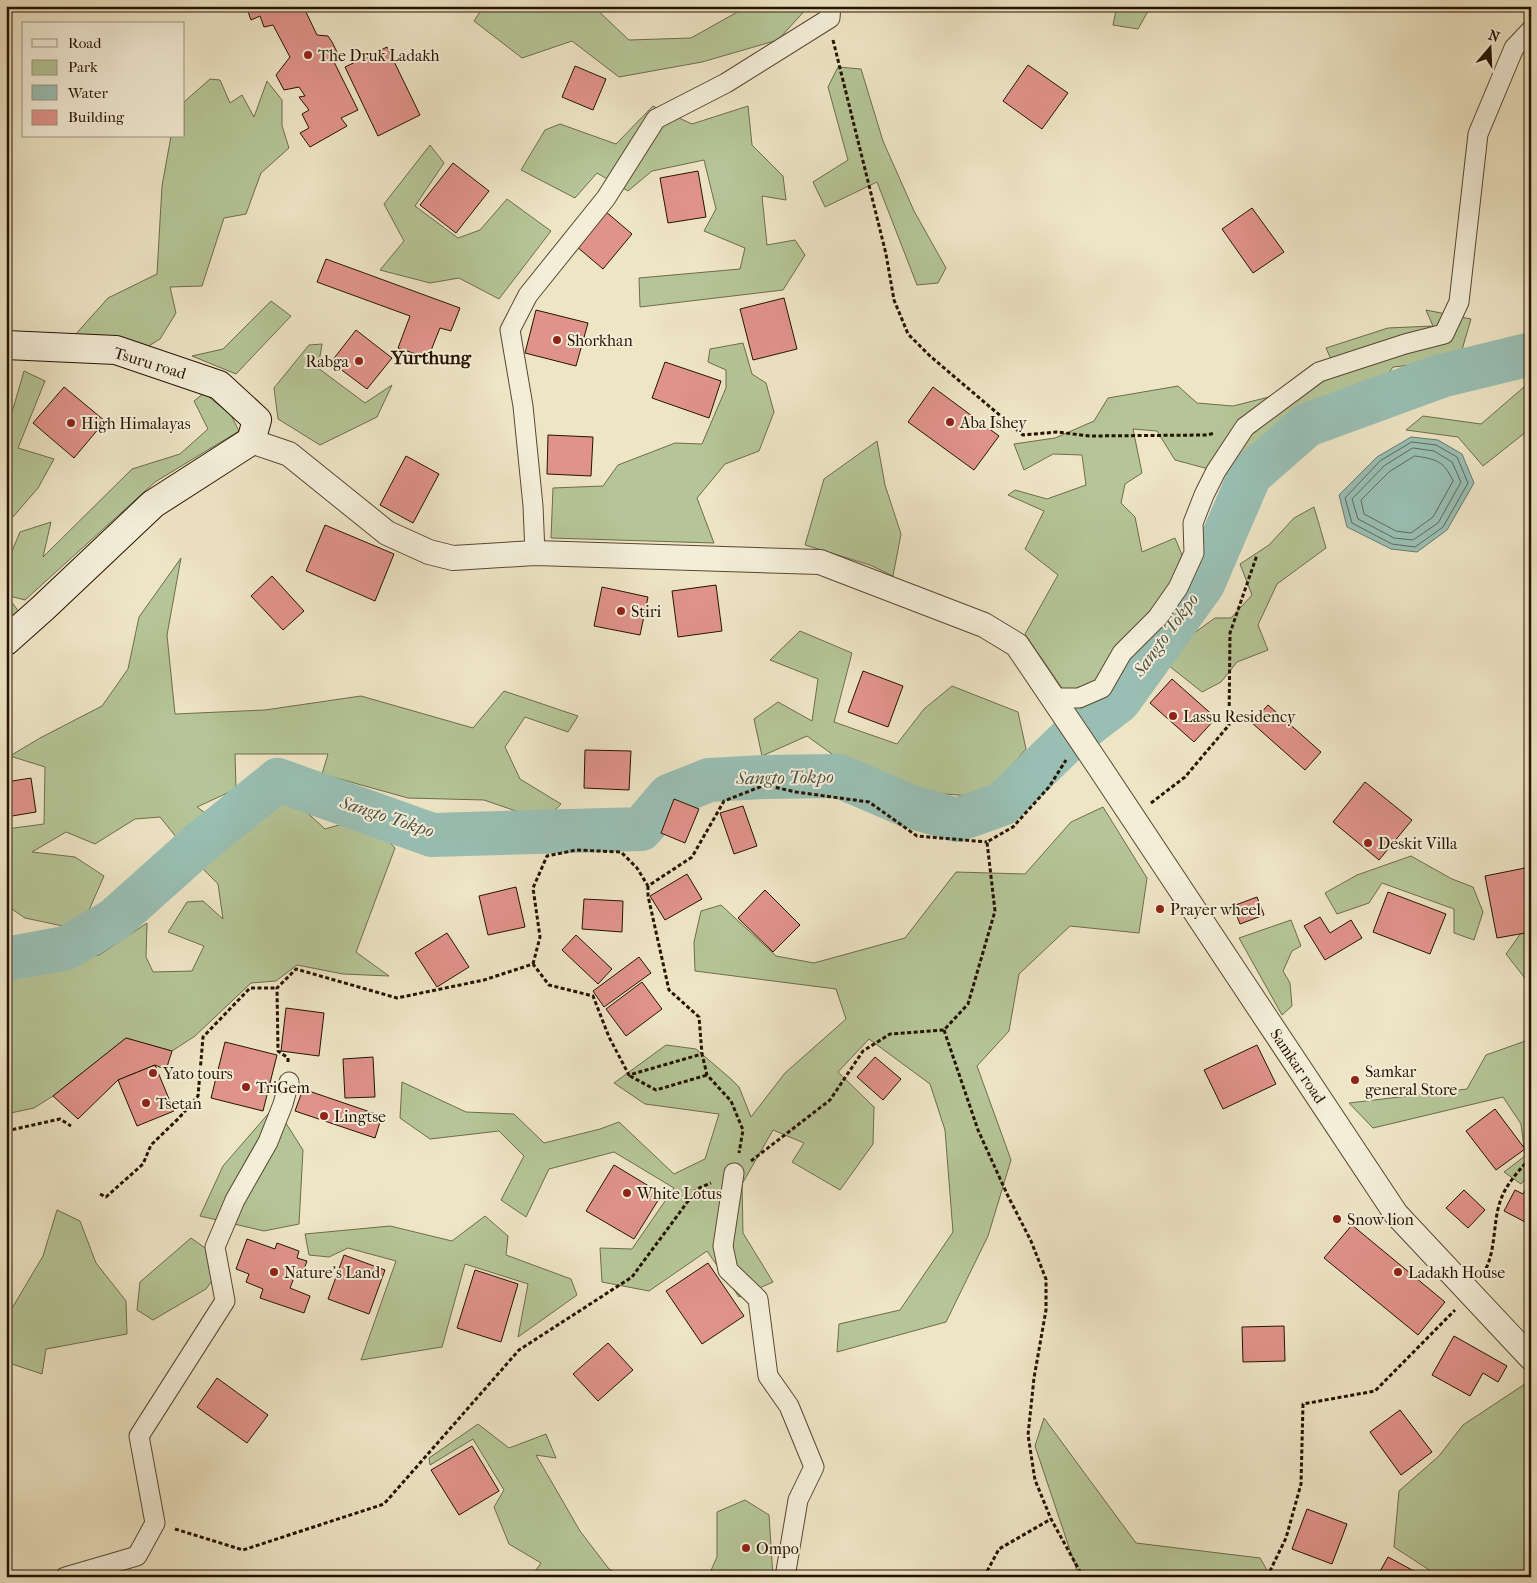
<svg xmlns="http://www.w3.org/2000/svg" width="1537" height="1583" font-family="'IM FELL French Canon',serif">
<rect width="100%" height="100%" fill="#eee5c5"/>
<filter id="stains"><feTurbulence type="fractalNoise" baseFrequency=".004" numOctaves="4"/><feColorMatrix values="0 0 0 0 .2 0 0 0 0 .09 0 0 0 0 .02 0 0 0 .5 -.17"/></filter>
<radialGradient id="worn" r=".72"><stop offset=".6" stop-color="#630" stop-opacity="0"/><stop offset="1" stop-color="#630" stop-opacity=".3"/></radialGradient>
<g fill="#b5c597" stroke="#6e6c4c">
<polygon points="484,6 594,7 629,40 691,38 748,6 809,6 778,40 702,62 619,77 572,41 522,58 474,21"/>
<polygon points="1117,6 1151,6 1138,29 1113,25"/>
<polygon points="838,67 861,69 883,141 914,211 946,268 938,283 917,285 877,182 825,207 813,182 848,160 828,87"/>
<polygon points="210,79 220,80 230,103 242,95 254,117 267,81 282,100 282,126 289,148 261,173 246,214 224,218 202,286 170,287 176,313 160,339 144,349 75,335 108,298 157,274 162,186 171,136 184,136 184,102"/>
<polygon points="653,106 692,124 748,106 752,145 783,176 786,200 762,196 767,245 795,240 805,255 783,290 640,307 639,278 740,269 745,248 704,231 716,209 704,160 652,171 628,191 597,173 575,198 521,170 545,130 560,124 616,144"/>
<polygon points="430,145 444,163 415,206 458,238 480,230 507,199 551,231 499,299 459,278 430,283 380,270 404,241 384,204"/>
<polygon points="271,301 291,316 236,374 192,356 223,349"/>
<polygon points="1426,310 1471,319 1459,360 1393,367 1381,383 1312,405 1263,439 1231,475 1175,460 1157,431 1133,429 1142,473 1125,484 1121,503 1135,517 1142,552 1175,538 1182,555 1167,591 1122,643 1088,703 1064,691 1025,634 1058,575 1025,549 1044,511 1008,495 1015,490 1047,499 1086,485 1082,455 1053,454 1024,470 1014,444 1055,438 1094,421 1108,398 1178,386 1197,403 1233,406 1285,393 1334,366 1326,348 1388,328 1433,326"/>
<polygon points="743,343 752,374 766,383 774,412 759,451 725,464 697,498 714,543 551,538 553,488 603,486 618,465 675,443 702,444 726,388 726,370 708,362 710,349"/>
<polygon points="322,344 318,368 365,403 392,385 377,417 320,445 278,419 274,388 309,345"/>
<polygon points="24,371 45,381 18,448 54,459 38,488 6,525 6,433"/>
<polygon points="1531,381 1531,428 1483,466 1458,437 1406,430 1423,416 1481,424"/>
<polygon points="204,393 231,415 239,431 155,482 25,600 6,595 6,565 20,532 51,522 43,557 132,469 180,454 208,429 194,401"/>
<polygon points="877,441 885,485 901,534 893,576 870,565 805,545 824,479"/>
<polygon points="1314,507 1326,548 1277,584 1258,625 1268,650 1237,662 1221,682 1202,692 1168,665 1187,638 1215,618 1231,618 1252,595 1240,564 1269,545 1294,518"/>
<polygon points="181,558 167,635 175,714 265,710 361,696 473,728 504,691 578,716 568,732 525,717 505,747 520,779 561,804 545,821 484,800 408,798 322,774 328,754 235,754 236,789 197,807 208,815 177,838 160,817 135,819 95,844 66,832 32,852 75,857 104,876 89,910 63,926 25,918 6,905 6,829 44,824 45,767 10,756 40,738 102,706 128,669 139,617"/>
<polygon points="10,600 20,613 6,624 6,602"/>
<polygon points="800,631 852,653 834,722 897,744 924,709 952,686 1018,712 1026,749 984,797 918,792 868,780 807,736 762,756 754,719 778,702 812,721 818,679 770,660"/>
<polygon points="288,795 325,829 366,817 395,848 356,952 389,976 343,974 297,965 276,981 251,983 195,1036 172,1051 126,1038 53,1096 34,1108 6,1114 6,973 53,959 99,955 147,923 146,957 153,972 192,971 204,946 168,932 187,902 203,901 223,919 218,884 199,865 253,812"/>
<polygon points="1103,807 1147,878 1139,933 1070,926 1019,974 1009,1031 977,1066 1011,1160 988,1236 946,1322 837,1352 839,1324 900,1310 953,1232 945,1130 930,1084 869,1039 838,1072 874,1107 873,1144 840,1190 792,1162 804,1143 773,1130 742,1184 743,1233 773,1282 739,1297 707,1251 649,1291 602,1282 600,1248 632,1249 674,1188 614,1152 549,1169 526,1217 501,1200 524,1156 499,1131 430,1139 400,1118 402,1082 466,1112 514,1114 544,1143 600,1129 619,1122 674,1174 705,1159 719,1114 645,1104 614,1083 666,1045 696,1049 731,1079 739,1087 751,1117 785,1073 846,1019 836,989 695,971 694,942 701,911 721,905 776,956 814,963 905,938 956,872 1025,874 1071,822"/>
<polygon points="1411,856 1452,879 1473,887 1483,912 1474,940 1454,933 1454,909 1382,883 1369,903 1337,914 1325,893 1357,875"/>
<polygon points="1531,919 1531,986 1506,954"/>
<polygon points="1291,920 1301,946 1292,951 1283,971 1290,983 1292,1006 1282,1015 1239,938"/>
<polygon points="1531,1039 1531,1172 1521,1184 1504,1172 1525,1156 1521,1124 1503,1097 1373,1128 1349,1103 1467,1089 1486,1055"/>
<polygon points="275,1106 303,1150 299,1224 264,1231 200,1216 223,1166"/>
<polygon points="57,1210 80,1221 96,1263 126,1301 127,1334 46,1349 42,1374 6,1362 6,1344 11,1310 43,1256"/>
<polygon points="485,1216 508,1236 506,1255 571,1279 577,1295 518,1337 528,1284 465,1264 442,1347 361,1360 396,1261 348,1248 329,1257 309,1255 305,1234 390,1226 452,1241"/>
<polygon points="191,1238 225,1262 206,1289 153,1320 137,1310 140,1282"/>
<polygon points="1531,1380 1531,1577 1440,1577 1394,1547 1399,1491 1439,1456 1463,1425"/>
<polygon points="1044,1418 1136,1543 1260,1558 1271,1577 1079,1577 1035,1446"/>
<polygon points="478,1424 509,1448 546,1434 556,1458 536,1455 580,1531 609,1569 624,1577 531,1577 541,1563 509,1544 494,1507 504,1490 473,1439 430,1465 429,1458"/>
<polygon points="745,1500 769,1515 773,1577 708,1577 717,1557 717,1512"/>
</g>
<polygon fill="#99bfb4" stroke="#6b7a6c" points="1411,437 1438,440 1462,454 1474,483 1447,530 1417,552 1391,549 1347,527 1339,495 1377,457"/>
<g fill="none" stroke-linecap="round" stroke-linejoin="round">
<g stroke="#60695a" stroke-width="1">
<polygon points="1412,442 1436,445 1457,457 1468,483 1443,527 1415,547 1392,544 1352,523 1345,498 1380,461"/>
<polygon points="1413,448 1434,451 1452,462 1461,482 1438,523 1413,540 1394,538 1358,519 1352,499 1384,466"/>
<path d="M1415,456C1436,459 1444,461 1453,481L1433,517L1411,533L1396,531L1364,514L1361,500L1389,472Z"/>
</g>
<polyline stroke="#99bfb4" stroke-width="44" points="6,959 66,948 114,920 199,844 278,780 432,835 641,829 669,796 709,780 764,777 839,776 909,806 957,820 1002,804 1068,740 1119,701 1203,584 1250,475 1307,425 1441,376 1531,354"/>
</g>
<g fill="#e0938a" stroke="#261300">
<polygon points="236,6 303,6 317,35 328,36 332,42 337,52 334,62 358,110 341,118 347,126 310,147 300,133 309,128 302,114 309,110 299,97 305,96 299,87 284,90 276,75 290,57 273,25 264,27 260,16 251,20 246,6 237,9"/>
<polygon points="387,47 420,115 378,136 345,67"/>
<polygon points="1028,65 1068,93 1042,129 1003,101"/>
<polygon points="575,66 606,79 593,110 562,97"/>
<polygon points="453,163 489,191 456,233 420,205"/>
<polygon points="698,171 706,217 668,223 660,178"/>
<polygon points="1252,208 1284,252 1253,273 1222,229"/>
<polygon points="605,211 632,234 603,269 576,246"/>
<polygon points="326,259 460,308 451,331 440,328 428,358 398,348 410,316 317,282"/>
<polygon points="784,298 797,349 753,360 740,309"/>
<polygon points="536,310 588,323 576,366 525,353"/>
<polygon points="356,330 392,358 367,389 331,362"/>
<polygon points="665,362 721,381 709,418 652,398"/>
<polygon points="64,387 105,421 74,458 33,423"/>
<polygon points="933,387 999,436 974,470 908,422"/>
<polygon points="548,435 593,437 591,476 547,474"/>
<polygon points="406,456 439,474 413,523 380,505"/>
<polygon points="325,525 394,554 375,601 306,571"/>
<polygon points="272,576 304,611 283,630 251,596"/>
<polygon points="716,585 722,631 678,637 672,591"/>
<polygon points="602,587 648,597 640,635 594,626"/>
<polygon points="863,671 903,686 888,727 848,712"/>
<polygon points="1172,679 1216,718 1194,742 1150,703"/>
<polygon points="1268,705 1321,752 1305,770 1252,723"/>
<polygon points="585,750 631,751 629,790 584,788"/>
<polygon points="31,778 36,812 6,817 6,782"/>
<polygon points="1365,782 1412,820 1379,860 1333,822"/>
<polygon points="674,799 699,809 685,843 661,833"/>
<polygon points="743,806 757,846 734,854 720,813"/>
<polygon points="1530,867 1531,932 1497,938 1485,876"/>
<polygon points="687,874 702,899 665,920 650,896"/>
<polygon points="516,887 525,927 488,935 479,896"/>
<polygon points="765,890 800,925 773,952 738,918"/>
<polygon points="1388,892 1446,914 1430,954 1373,932"/>
<polygon points="1257,897 1264,915 1240,924 1233,906"/>
<polygon points="584,899 623,901 622,932 582,929"/>
<polygon points="1320,917 1330,933 1351,920 1362,938 1325,960 1304,926"/>
<polygon points="447,933 469,967 437,987 415,953"/>
<polygon points="576,935 612,969 598,984 562,950"/>
<polygon points="639,957 651,973 604,1007 593,991"/>
<polygon points="642,982 662,1009 626,1036 606,1009"/>
<polygon points="286,1008 324,1013 319,1056 281,1051"/>
<polygon points="126,1038 172,1051 166,1070 155,1065 118,1080 78,1119 53,1096"/>
<polygon points="225,1042 277,1055 263,1111 211,1098"/>
<polygon points="1257,1045 1276,1084 1223,1109 1204,1070"/>
<polygon points="373,1057 375,1097 345,1098 343,1059"/>
<polygon points="875,1057 901,1079 883,1100 857,1077"/>
<polygon points="155,1065 174,1111 137,1126 118,1080"/>
<polygon points="303,1089 382,1116 375,1138 295,1111"/>
<polygon points="1495,1109 1525,1149 1496,1170 1466,1131"/>
<polygon points="614,1165 662,1194 634,1239 586,1211"/>
<polygon points="1531,1180 1531,1225 1504,1211 1515,1190 1523,1194"/>
<polygon points="1464,1190 1485,1210 1468,1228 1446,1208"/>
<polygon points="1352,1225 1445,1302 1418,1335 1324,1258"/>
<polygon points="247,1239 275,1249 277,1243 299,1251 297,1258 307,1261 303,1272 297,1270 290,1288 310,1296 304,1313 260,1298 263,1289 246,1282 249,1274 236,1269"/>
<polygon points="344,1255 385,1270 369,1314 328,1299"/>
<polygon points="708,1263 744,1316 702,1344 666,1291"/>
<polygon points="475,1270 518,1284 501,1342 457,1328"/>
<polygon points="1284,1326 1285,1361 1243,1362 1242,1327"/>
<polygon points="1454,1336 1507,1366 1498,1382 1483,1373 1470,1396 1432,1375"/>
<polygon points="608,1343 633,1370 598,1401 573,1374"/>
<polygon points="217,1378 268,1415 247,1443 197,1407"/>
<polygon points="1400,1410 1432,1452 1401,1475 1370,1432"/>
<polygon points="472,1446 499,1491 459,1515 431,1470"/>
<polygon points="1307,1509 1347,1524 1332,1564 1292,1549"/>
<polygon points="1388,1557 1425,1577 1366,1577 1369,1571 1378,1575"/>
</g>
<g fill="none" stroke-linecap="round" stroke-linejoin="round">
<g stroke="#584831" stroke-width="21">
<g id="minor">
<polyline points="535,553 533,506 523,406 510,330 528,295 606,198 656,119 726,83 830,18 831,6"/>
<polyline points="1052,698 1079,698 1102,688 1122,653 1157,618 1178,588 1194,553 1193,523 1204,495 1216,471 1245,427 1319,372 1405,344 1444,334 1459,302 1478,134 1514,48 1531,30"/>
<polyline points="734,1173 723,1246 728,1270 758,1299 768,1376 789,1406 814,1467 798,1500 785,1577"/>
<polyline points="65,1577 137,1556 155,1523 139,1436 225,1301 215,1247 235,1200 268,1142 283,1104 289,1082"/>
</g>
</g>
<g stroke="#584831" stroke-width="26">
<polyline id="tertiary" points="251,441 289,454 387,533 429,552 453,558 535,553 820,562 984,625 1017,645 1098,765 1396,1214 1531,1358"/>
</g>
<g stroke="#261300" stroke-width="30">
<polyline id="secondary" points="6,345 116,350 219,385 257,420 251,441 153,504 43,608 6,641"/>
</g>
<g stroke="#261300" stroke-width="3" stroke-dasharray="4 2.5" stroke-linecap="butt">
<polyline points="833,40 886,254 894,300 908,334 930,356 1023,435 1057,432 1090,436 1207,435 1215,433"/>
<polyline points="1151,803 1185,777 1229,725 1230,633 1257,555"/>
<polyline points="648,886 648,896 669,990 699,1017 702,1054"/>
<polyline points="533,964 540,937 533,888 547,856 576,850 621,852 637,868 648,886 692,857 724,801 765,785 796,792 869,802 917,836 987,842"/>
<polyline points="944,1030 978,1130 1007,1194 1031,1241 1046,1279 1046,1310 1034,1378 1028,1435 1035,1480 1051,1519 1083,1577"/>
<polyline points="288,1062 288,1058 278,1051 277,988 296,969 397,998 484,980 533,964 549,985 593,996 609,1037 629,1075 702,1054 707,1075 731,1101 743,1130 739,1153"/>
<polyline points="630,1076 656,1090 707,1075"/>
<polyline points="6,1131 60,1119 71,1126"/>
<polyline points="751,1161 830,1100 863,1051 890,1034 944,1030 968,1004 995,911 987,842 1013,827 1049,787 1066,760"/>
<polyline points="100,1194 106,1197 143,1164 151,1145 179,1118 198,1096 203,1037 250,988 277,988"/>
<path d="M1483,1274C1495,1255 1493,1231 1498,1209C1503,1187 1516,1174 1531,1157"/>
<polyline points="175,1529 243,1550 384,1504 519,1350 632,1277 697,1189 711,1183"/>
<polyline points="984,1577 999,1549 1051,1519"/>
<polyline points="1267,1577 1286,1538 1301,1484 1303,1404 1375,1391 1455,1310"/>
</g>
<use href="#minor" stroke="#f4eed9" stroke-width="19"/>
<use href="#tertiary" stroke="#f4eed9" stroke-width="24"/>
<use href="#secondary" stroke="#f4eed9" stroke-width="28"/>
</g>
<g fill="#8f2418" stroke="#f4eed9" stroke-width="2">
<circle cx="308" cy="55" r="5"/>
<circle cx="557" cy="340" r="5"/>
<circle cx="359" cy="361" r="5"/>
<circle cx="950" cy="422" r="5"/>
<circle cx="71" cy="423" r="5"/>
<circle cx="621" cy="611" r="5"/>
<circle cx="1173" cy="716" r="5"/>
<circle cx="1368" cy="843" r="5"/>
<circle cx="1160" cy="909" r="5"/>
<circle cx="153" cy="1073" r="5"/>
<circle cx="1355" cy="1080" r="5"/>
<circle cx="246" cy="1087" r="5"/>
<circle cx="146" cy="1103" r="5"/>
<circle cx="324" cy="1116" r="5"/>
<circle cx="627" cy="1193" r="5"/>
<circle cx="1337" cy="1219" r="5"/>
<circle cx="274" cy="1272" r="5"/>
<circle cx="1398" cy="1272" r="5"/>
<circle cx="746" cy="1548" r="5"/>
</g>
<g text-anchor="middle" dominant-baseline="central" stroke-width="4" stroke-linejoin="round" paint-order="stroke">
<g font-size="16" fill="#261300" stroke="#f4eed9" text-anchor="start">
<text x="318" y="55">The Druk Ladakh</text>
<text x="567" y="340">Shorkhan</text>
<text x="349" y="361" text-anchor="end">Rabga</text>
<text x="960" y="422">Aba Ishey</text>
<text x="81" y="423">High Himalayas</text>
<text x="631" y="611">Stiri</text>
<text x="1183" y="716">Lassu Residency</text>
<text x="1378" y="843">Deskit Villa</text>
<text x="1170" y="909">Prayer wheel</text>
<text x="1365" y="1071">Samkar<tspan x="1365" dy="18">general Store</tspan></text>
<text x="163" y="1073">Yato tours</text>
<text x="256" y="1087">TriGem</text>
<text x="156" y="1103">Tsetan</text>
<text x="334" y="1116">Lingtse</text>
<text x="637" y="1193">White Lotus</text>
<text x="1347" y="1219">Snow lion</text>
<text x="284" y="1272">Nature's Land</text>
<text x="1408" y="1272">Ladakh House</text>
<text x="756" y="1548">Ompo</text>
</g>
<g font-size="16" fill="#261300" stroke="#f4eed9">
<text transform="translate(150 363) rotate(17)">Tsuru road</text>
<text transform="translate(1298 1066) rotate(56)">Samkar road</text>
</g>
<g font-size="18" font-style="italic" fill="#4e4f3f" stroke="#f4eed9">
<text transform="translate(1166 635) rotate(-54)">Sangto Tokpo</text>
<text transform="translate(785 778) rotate(-1)">Sangto Tokpo</text>
<text transform="translate(387 817) rotate(18)">Sangto Tokpo</text>
</g>
<g font-size="19" font-weight="bold" fill="#261300" stroke="#f4eed9">
<text x="431" y="358">Yurthung</text>
</g>
</g>
<rect width="1537" height="1583" fill="none" stroke="#eee5c5" stroke-width="25"/>
<rect x="8" y="8" width="1522" height="1568" fill="none" stroke="#261300" stroke-width="2.5"/>
<rect x="12" y="12" width="1512" height="1558" fill="none" stroke="#261300"/>
<rect x="22" y="22" width="162" height="115" fill="#f4eed9" stroke="#a29682"/>
<rect x="32" y="39" width="25" height="8" fill="#f4eed9" stroke="#a29682"/>
<text x="68" y="48" font-size="15" fill="#261300">Road</text>
<rect x="32" y="60" width="25" height="15" fill="#b5c597" stroke="#a29682"/>
<text x="68" y="72" font-size="15" fill="#261300">Park</text>
<rect x="32" y="85" width="25" height="15" fill="#99bfb4" stroke="#a29682"/>
<text x="68" y="98" font-size="15" fill="#261300">Water</text>
<rect x="32" y="110" width="25" height="15" fill="#e0938a" stroke="#a29682"/>
<text x="68" y="122" font-size="15" fill="#261300">Building</text>
<g transform="translate(1490 48) rotate(19)" stroke="#f4eed9" stroke-width="4" paint-order="stroke">
<path d="M0-4L9 19L0 12L-9 19Z" fill="#261300"/>
<text y="-8" font-size="14" font-weight="bold" text-anchor="middle" fill="#261300">N</text>
</g>
<rect width="100%" height="100%" filter="url(#stains)"/>
<rect width="100%" height="100%" fill="url(#worn)"/>
</svg>
